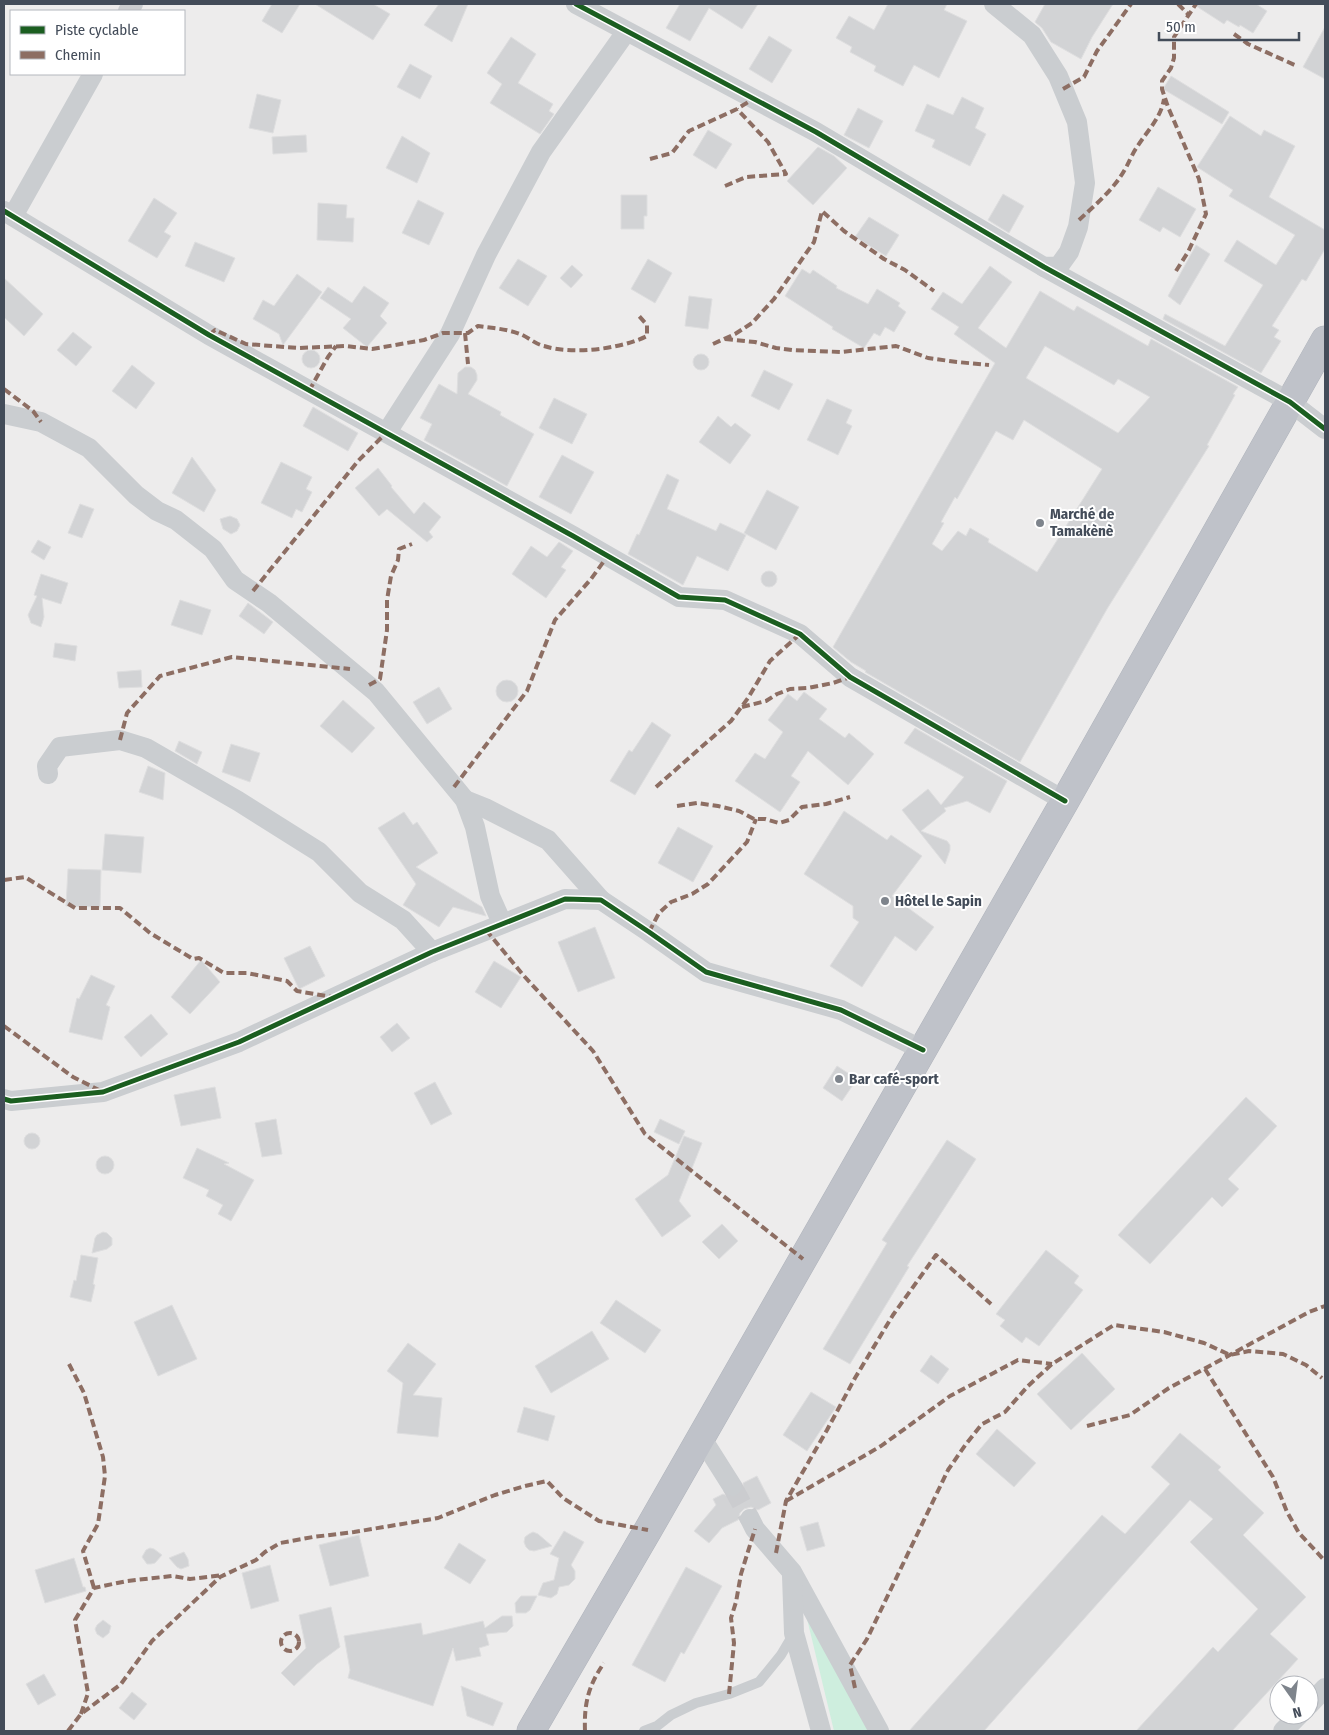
<svg xmlns="http://www.w3.org/2000/svg" width="1329" height="1735" font-family="'Fira Sans Condensed',sans-serif">
<rect width="100%" height="100%" fill="#edecec"/>
<polygon fill="#ceeede" points="802,1598 870,1731 834,1731"/>
<g fill="#d2d3d5" stroke="#dededf" fill-rule="evenodd">
<polygon points="272,4 300,4 282,33 262,21"/>
<polygon points="315,4 373,4 390,14 373,40"/>
<polygon points="439,4 468,4 452,42 424,25"/>
<polygon points="680,4 758,4 742,29 709,8 690,41 666,28"/>
<polygon points="888,4 947,4 944,10 967,21 939,78 914,65 903,86 874,71 876,66 850,52 852,47 836,38 849,16 874,30"/>
<polygon points="1045,4 1113,4 1092,37 1081,59 1051,42 1042,28 1035,22"/>
<polygon points="1193,4 1256,4 1267,11 1253,33 1240,25 1239,27 1227,20 1224,24"/>
<polygon points="1325,27 1325,79 1303,67"/>
<polygon points="769,36 792,50 772,83 749,69"/>
<polygon points="511,37 536,54 518,83 553,104 549,111 554,114 540,134 490,103 502,84 487,73"/>
<polygon points="410,64 432,76 420,99 397,87"/>
<polygon points="1171,76 1229,112 1222,124 1163,89"/>
<polygon points="257,94 281,100 273,133 249,128"/>
<polygon points="962,97 984,108 975,128 986,134 970,166 932,147 935,140 915,131 927,104 953,115"/>
<polygon points="858,108 883,121 869,148 844,135"/>
<polygon points="1230,116 1261,136 1264,130 1295,146 1269,197 1325,230 1325,249 1306,281 1302,279 1272,326 1279,330 1274,337 1281,341 1261,373 1163,319 1165,314 1225,346 1263,285 1224,261 1237,240 1276,265 1295,235 1229,196 1233,190 1197,167"/>
<polygon points="708,130 732,144 716,169 693,155"/>
<polygon points="306,135 307,152 273,154 272,137"/>
<polygon points="402,136 430,153 417,183 386,168"/>
<polygon points="818,147 834,156 847,168 813,205 787,181"/>
<polygon points="1158,187 1196,209 1180,237 1163,227 1160,232 1139,220"/>
<polygon points="1003,194 1024,206 1009,233 988,220"/>
<polygon points="621,195 647,195 647,216 644,216 644,229 621,229"/>
<polygon points="154,198 177,213 164,232 171,236 157,258 128,241"/>
<polygon points="418,200 444,213 429,245 402,233"/>
<polygon points="318,203 347,205 346,218 354,218 353,242 317,240"/>
<polygon points="869,217 899,235 886,256 855,237"/>
<polygon points="195,242 235,258 224,282 185,266"/>
<polygon points="1196,245 1210,254 1180,305 1168,296"/>
<polygon points="518,259 547,276 528,306 499,288"/>
<polygon points="648,259 672,273 655,303 631,289"/>
<polygon points="572,265 583,275 571,288 560,278"/>
<path d="M990,266L1012,282L978,328L1006,348L1040,291L1074,311L1077,306L1148,346L1151,339L1238,387L1233,394L1235,395L1207,445L1209,446L1107,609L1020,762L865,672L866,671L851,662L833,647L995,363L954,334L959,327L931,309L943,292L962,304ZM1045,346L1114,385L1118,379L1150,397L1118,433L1026,378ZM1024,420L1102,469L1037,572L988,542L989,539L970,528L966,536L958,531L942,551L932,544L944,523L941,522L955,497L957,499L996,431L1013,440Z"/>
<polygon points="802,269 810,274 813,270 837,286 836,288 868,304 877,289 900,303 898,306 906,312 894,332 885,327 880,336 874,333 864,348 832,329 833,327 785,296"/>
<polygon points="297,274 322,292 283,345 279,334 253,319 263,300 274,306"/>
<polygon points="4,278 43,314 24,336 4,317"/>
<polygon points="364,286 389,303 380,316 387,323 367,347 343,328 351,319 320,298 328,287 352,303"/>
<polygon points="689,296 712,299 708,329 685,326"/>
<polygon points="73,332 92,347 76,366 57,350"/>
<circle cx="311" cy="359" r="9"/>
<circle cx="701" cy="362" r="8"/>
<polygon points="132,365 155,383 136,409 112,391"/>
<polygon points="465,367 471,367 475,370 477,375 477,380 468,394 501,412 500,415 534,434 507,486 424,440 432,424 420,418 439,384 457,394 458,373"/>
<polygon points="764,370 793,384 779,410 751,396"/>
<polygon points="554,398 587,414 572,444 539,428"/>
<polygon points="827,399 852,410 846,423 852,426 838,455 807,440"/>
<polygon points="313,407 358,433 348,451 303,426"/>
<polygon points="718,416 731,427 735,423 751,435 730,464 699,442"/>
<polygon points="562,455 594,472 571,514 539,497"/>
<polygon points="192,457 216,490 204,512 172,493"/>
<polygon points="281,462 312,477 306,489 312,492 302,512 296,509 292,518 261,503"/>
<polygon points="378,468 392,486 391,487 414,514 424,502 441,517 429,532 433,537 427,542 387,509 379,516 355,488"/>
<polygon points="667,474 679,480 667,509 716,531 720,523 746,535 728,571 697,556 683,585 628,554 637,534 639,535"/>
<polygon points="767,490 799,507 776,550 744,533"/>
<polygon points="80,504 94,509 82,538 68,533"/>
<polygon points="230,516 237,519 240,525 237,531 231,534 223,529 220,519"/>
<polygon points="38,540 51,547 44,560 31,552"/>
<polygon points="559,542 573,551 561,567 566,570 546,598 512,574 531,546 547,557"/>
<circle cx="769" cy="579" r="8"/>
<polygon points="41,574 68,583 61,604 42,598 44,617 41,627 31,623 28,615 37,596 34,595"/>
<polygon points="180,600 211,610 202,635 171,625"/>
<polygon points="248,603 273,622 264,634 239,616"/>
<polygon points="55,643 77,646 75,661 53,657"/>
<polygon points="141,670 142,687 119,688 117,672"/>
<circle cx="507" cy="691" r="11"/>
<polygon points="439,687 452,709 427,724 413,702"/>
<polygon points="804,692 827,709 819,719 845,738 849,733 874,754 848,785 808,751 791,776 800,782 780,812 735,781 755,753 765,759 783,732 768,720 788,694 797,701"/>
<polygon points="343,700 375,728 352,753 320,726"/>
<polygon points="652,722 671,735 635,795 610,781 629,750 632,752"/>
<polygon points="915,728 1007,781 990,813 967,801 944,808 946,811 921,831 947,841 950,845 950,850 945,864 902,810 928,789 941,805 964,777 904,743"/>
<polygon points="179,741 202,752 197,764 175,751"/>
<polygon points="231,744 260,753 250,782 222,772"/>
<polygon points="148,766 165,773 163,800 139,792"/>
<polygon points="844,811 887,840 891,835 922,856 892,896 934,927 916,951 895,936 862,987 830,966 859,922 853,918 853,906 804,874"/>
<polygon points="404,812 413,825 417,822 438,853 416,867 482,907 486,916 453,907 439,927 403,905 416,884 378,828"/>
<polygon points="678,827 713,846 693,882 658,863"/>
<polygon points="105,834 144,837 141,873 102,870"/>
<polygon points="68,869 101,870 100,907 66,906"/>
<polygon points="595,927 615,978 578,992 558,942"/>
<polygon points="310,946 325,976 299,989 284,958"/>
<polygon points="201,960 220,982 190,1014 171,997"/>
<polygon points="494,961 521,977 501,1008 475,992"/>
<polygon points="91,975 115,986 106,1005 110,1007 102,1040 69,1032 77,998 79,999"/>
<polygon points="151,1014 168,1034 141,1057 124,1037"/>
<polygon points="397,1023 410,1038 392,1052 380,1037"/>
<polygon points="837,1066 857,1079 842,1101 823,1088"/>
<polygon points="435,1082 452,1114 431,1125 414,1093"/>
<polygon points="215,1087 221,1118 181,1126 174,1095"/>
<polygon points="1246,1097 1277,1126 1228,1179 1239,1189 1222,1207 1212,1197 1150,1264 1118,1235"/>
<polygon points="276,1119 282,1154 262,1157 255,1123"/>
<polygon points="660,1119 685,1131 679,1144 654,1132"/>
<circle cx="32" cy="1141" r="8"/>
<polygon points="684,1136 702,1143 679,1201 691,1216 662,1237 635,1199 668,1175"/>
<polygon points="947,1140 976,1159 907,1266 909,1267 850,1364 823,1349 887,1243 882,1240"/>
<polygon points="197,1148 229,1163 224,1164 254,1180 231,1221 218,1214 223,1205 206,1196 209,1190 183,1178"/>
<circle cx="105" cy="1165" r="9"/>
<polygon points="722,1224 738,1241 719,1259 702,1242"/>
<polygon points="103,1232 107,1233 112,1238 112,1245 107,1249 92,1253 95,1238 97,1235"/>
<polygon points="1046,1250 1079,1276 1074,1283 1083,1290 1039,1346 1026,1337 1022,1343 1000,1326 1005,1320 996,1314"/>
<polygon points="81,1255 98,1258 93,1284 95,1285 91,1302 70,1297 74,1280 76,1281"/>
<polygon points="616,1300 661,1330 645,1353 600,1323"/>
<polygon points="172,1305 197,1359 158,1376 134,1322"/>
<polygon points="592,1331 609,1359 551,1393 535,1366"/>
<polygon points="408,1343 436,1364 413,1395 442,1398 438,1437 397,1433 403,1383 387,1371"/>
<polygon points="1082,1353 1115,1389 1071,1430 1037,1394"/>
<polygon points="931,1355 949,1369 938,1384 920,1371"/>
<polygon points="811,1392 836,1407 807,1451 783,1435"/>
<polygon points="524,1407 555,1416 548,1441 517,1432"/>
<polygon points="997,1429 1036,1463 1014,1487 976,1454"/>
<polygon points="1180,1433 1221,1467 1218,1470 1264,1513 1243,1535 1306,1597 1270,1634 1298,1659 1232,1731 1136,1731 1213,1647 1218,1652 1258,1609 1190,1542 1213,1519 1190,1500 984,1731 909,1731 1102,1515 1125,1534 1170,1484 1151,1467"/>
<polygon points="757,1476 771,1503 758,1510 751,1507 744,1509 740,1513 738,1520 722,1528 709,1543 694,1531 716,1505 713,1499 723,1494 732,1498 738,1496 743,1491 743,1483"/>
<polygon points="818,1522 825,1546 807,1551 800,1527"/>
<polygon points="564,1531 584,1542 571,1565 575,1571 575,1579 569,1585 559,1587 557,1594 551,1598 538,1595 543,1583 554,1580 559,1558 550,1554"/>
<polygon points="533,1532 538,1534 552,1546 534,1551 529,1550 526,1547 524,1542 525,1537 529,1534"/>
<polygon points="359,1535 369,1576 330,1586 319,1545"/>
<polygon points="459,1543 486,1560 470,1584 444,1568"/>
<polygon points="150,1548 154,1549 162,1555 155,1563 151,1564 147,1564 142,1557 146,1550"/>
<polygon points="184,1552 188,1559 189,1566 181,1569 177,1567 169,1558"/>
<polygon points="74,1558 83,1587 85,1587 86,1591 45,1603 35,1570"/>
<polygon points="270,1565 279,1601 251,1609 242,1573"/>
<polygon points="686,1567 722,1586 684,1654 681,1652 665,1682 632,1665"/>
<polygon points="521,1596 537,1596 530,1610 526,1613 516,1613 515,1603"/>
<polygon points="331,1607 340,1647 317,1664 294,1686 281,1673 306,1648 299,1615"/>
<polygon points="502,1616 512,1616 513,1626 507,1632 486,1634 489,1645 479,1648 481,1656 456,1661 453,1648 433,1706 348,1678 350,1670 344,1636 421,1623 423,1635 483,1621 485,1628"/>
<polygon points="103,1620 111,1626 109,1633 103,1638 97,1634 95,1629 97,1625"/>
<polygon points="44,1674 56,1695 38,1705 26,1684"/>
<polygon points="461,1686 503,1703 493,1726 467,1716"/>
<polygon points="132,1692 147,1704 134,1720 119,1708"/>
</g>
<g fill="none" stroke-linecap="round" stroke-linejoin="round">
<polyline stroke="#cbcccf" stroke-width="20" stroke-dasharray="20 10" stroke-linecap="butt" points="732,1486 750,1519"/>
<g stroke="#b0b4bc" stroke-width="29">
<polyline id="trunk" points="531,1731 648,1530 1065,801 1325,340"/>
</g>
<polyline stroke="#cacdd0" stroke-width="10" points="644,1731 657,1726 671,1715 696,1703 729,1694 759,1682 781,1655 794,1633"/>
<g stroke="#cacdd0" stroke-width="20">
<polyline points="576,4 816,132 1044,267 1290,402 1325,429"/>
<polyline points="994,4 1032,35 1058,76 1077,122 1085,183 1078,227 1069,252 1059,266 1044,267"/>
<polyline points="128,11 133,4"/>
<polyline points="4,211 209,335 573,536 679,597 725,600 800,634 850,677 1065,801"/>
<polyline points="13,216 93,74"/>
<polyline points="4,414 41,422 89,448 136,495 157,511 176,520 213,549 235,580 269,603 376,692 465,800 475,827 490,896 502,923"/>
<polyline points="387,432 450,334 486,255 541,152 626,32"/>
<polyline points="48,774 47,766 60,747 120,740 146,748 238,801 319,852 360,893 403,920 432,952"/>
<polyline points="465,800 485,808 548,840 601,900"/>
<polyline points="4,1099 11,1101 103,1092 239,1042 432,952 565,899 601,900 649,932 706,972 841,1010 923,1050"/>
<polyline points="701,1437 732,1486"/>
<polyline points="750,1519 755,1529 792,1572 879,1731"/>
<polyline points="792,1576 794,1633 821,1731"/>
<polyline points="1309,1705 1325,1688"/>
<polyline points="1283,1731 1299,1715"/>
</g>
<use href="#trunk" stroke="#bfc2c9" stroke-width="28"/>
<g stroke="#8d6e63" stroke-width="4" stroke-dasharray="8 4" stroke-linecap="butt">
<polyline points="1178,4 1189,15"/>
<polyline points="1234,34 1248,44 1297,66"/>
<polyline points="1063,89 1084,77 1097,51 1131,4"/>
<polyline points="650,159 672,153 689,131 737,109 753,99"/>
<polyline points="725,186 746,177 786,174 768,142 737,109"/>
<path d="M1079,220C1095,205 1113,190 1124,171C1129,163 1132,154 1137,147C1147,131 1161,118 1164,99"/>
<polyline points="1176,271 1188,252 1206,214 1199,179 1168,107 1162,89 1162,81 1171,68 1174,58 1174,37 1196,4"/>
<polyline points="465,333 468,364"/>
<path d="M209,335L215,330L246,344L298,348L346,346L372,349L424,340L443,333H468L478,326C492,328 507,329 520,334C528,337 535,344 544,346C572,355 621,349 647,336V325L639,316"/>
<polyline points="725,339 755,342 776,348 792,350 841,352 896,346 928,358 957,362 989,365"/>
<polyline points="713,344 735,334 752,323 774,299 814,242 822,211 844,231 884,259 905,270 934,291"/>
<polyline points="4,389 33,411 41,422"/>
<polyline points="309,391 328,357 336,346"/>
<polyline points="253,591 358,461 387,432"/>
<polyline points="369,685 380,679 387,630 387,600 391,576 398,560 399,549 412,544"/>
<polyline points="742,707 766,701 777,694 790,689 808,688 833,683 850,677"/>
<polyline points="120,740 127,713 160,676 232,657 350,669"/>
<polyline points="454,787 527,691 555,620 591,579 607,557"/>
<polyline points="656,787 731,721 748,698 770,661 800,634"/>
<polyline points="677,806 697,803 718,806 739,811 754,819 765,819 779,823 789,820 802,807 826,804 850,797"/>
<polyline points="4,880 25,877 75,908 120,908 150,933 193,959 199,958 224,973 247,973 287,981 297,991 332,997"/>
<polyline points="486,930 524,976 593,1051 645,1134 803,1259"/>
<polyline points="649,932 659,913 671,902 692,894 708,884 747,842 756,819"/>
<polyline points="4,1026 73,1077 101,1091"/>
<polyline points="69,1364 84,1393 103,1457 105,1476 98,1524 83,1551 94,1588"/>
<polyline points="1205,1369 1273,1477 1287,1512 1299,1533 1325,1561"/>
<polyline points="1087,1426 1130,1415 1169,1388 1309,1312 1325,1306"/>
<polyline points="786,1501 881,1446 950,1396 1018,1360 1052,1364"/>
<polyline points="776,1553 786,1501 827,1430 855,1378 893,1315 936,1255 991,1304"/>
<circle cx="290" cy="1642" r="9"/>
<polyline points="855,1688 850,1665 867,1639 948,1470 966,1444 982,1424 1005,1412 1028,1386 1052,1364 1114,1325 1164,1332 1204,1343 1230,1355 1249,1351 1283,1354 1306,1365 1322,1378"/>
<polyline points="729,1694 734,1643 731,1618 736,1602 741,1574 755,1529"/>
<polyline points="81,1714 88,1693 75,1620 94,1588 127,1581 172,1576 190,1579 224,1575"/>
<polyline points="68,1731 81,1714 121,1684 152,1641 220,1577 256,1560 265,1552 280,1543 313,1537 354,1532 438,1518 495,1495 525,1486 547,1481 563,1498 599,1521 648,1530"/>
<path d="M585,1731C584,1704 588,1686 604,1663"/>
</g>
<g stroke="#fff" stroke-width="8">
<g id="cycleway">
<polyline points="576,4 816,132 1044,267 1290,402 1325,429"/>
<polyline points="4,211 209,335 573,536 679,597 725,600 800,634 850,677 1065,801"/>
<polyline points="4,1099 11,1101 103,1092 239,1042 432,952 565,899 601,900 649,932 706,972 841,1010 923,1050"/>
</g>
</g>
<use href="#cycleway" stroke="#1b5e20" stroke-width="5"/>
</g>
<g fill="#7e848c" stroke="#fff" stroke-width="2">
<circle cx="1040" cy="523" r="5"/>
<circle cx="885" cy="901" r="5"/>
<circle cx="839" cy="1079" r="5"/>
</g>
<g text-anchor="middle" dominant-baseline="central" stroke-width="4" stroke-linejoin="round" paint-order="stroke">
<g font-size="15" font-weight="bold" fill="#434c59" stroke="#fff" text-anchor="start">
<text x="1050" y="514">Marché de<tspan x="1050" dy="17">Tamakènè</tspan></text>
<text x="895" y="901">Hôtel le Sapin</text>
<text x="849" y="1079">Bar café-sport</text>
</g>
</g>
<rect width="1329" height="1735" fill="none" stroke="#434c59" stroke-width="10"/>
<rect x="10" y="10" width="175" height="65" fill="#ffffff" stroke="#b4b7bd"/>
<rect x="20" y="26" width="25" height="8" fill="#1b5e20" stroke="#b4b7bd"/>
<text x="55" y="35" font-size="15" fill="#434c59">Piste cyclable</text>
<rect x="20" y="51" width="25" height="8" fill="#8d6e63" stroke="#b4b7bd"/>
<text x="55" y="60" font-size="15" fill="#434c59">Chemin</text>
<g transform="translate(1294 1700) rotate(166)"><circle r="24" fill="#ffffff" stroke="#b4b7bd"/>
<path d="M0-4L9 19L0 12L-9 19Z" fill="#7e848c"/>
<text y="-8" font-size="14" font-weight="bold" text-anchor="middle" fill="#434c59">N</text>
</g>
<path d="M1159 32v8h140v-8" fill="none" stroke="#434c59" stroke-width="2.5"/>
<text x="1166" y="32" font-size="15" fill="#434c59" stroke="#ffffff" stroke-width="4" paint-order="stroke">50 m</text>
</svg>
